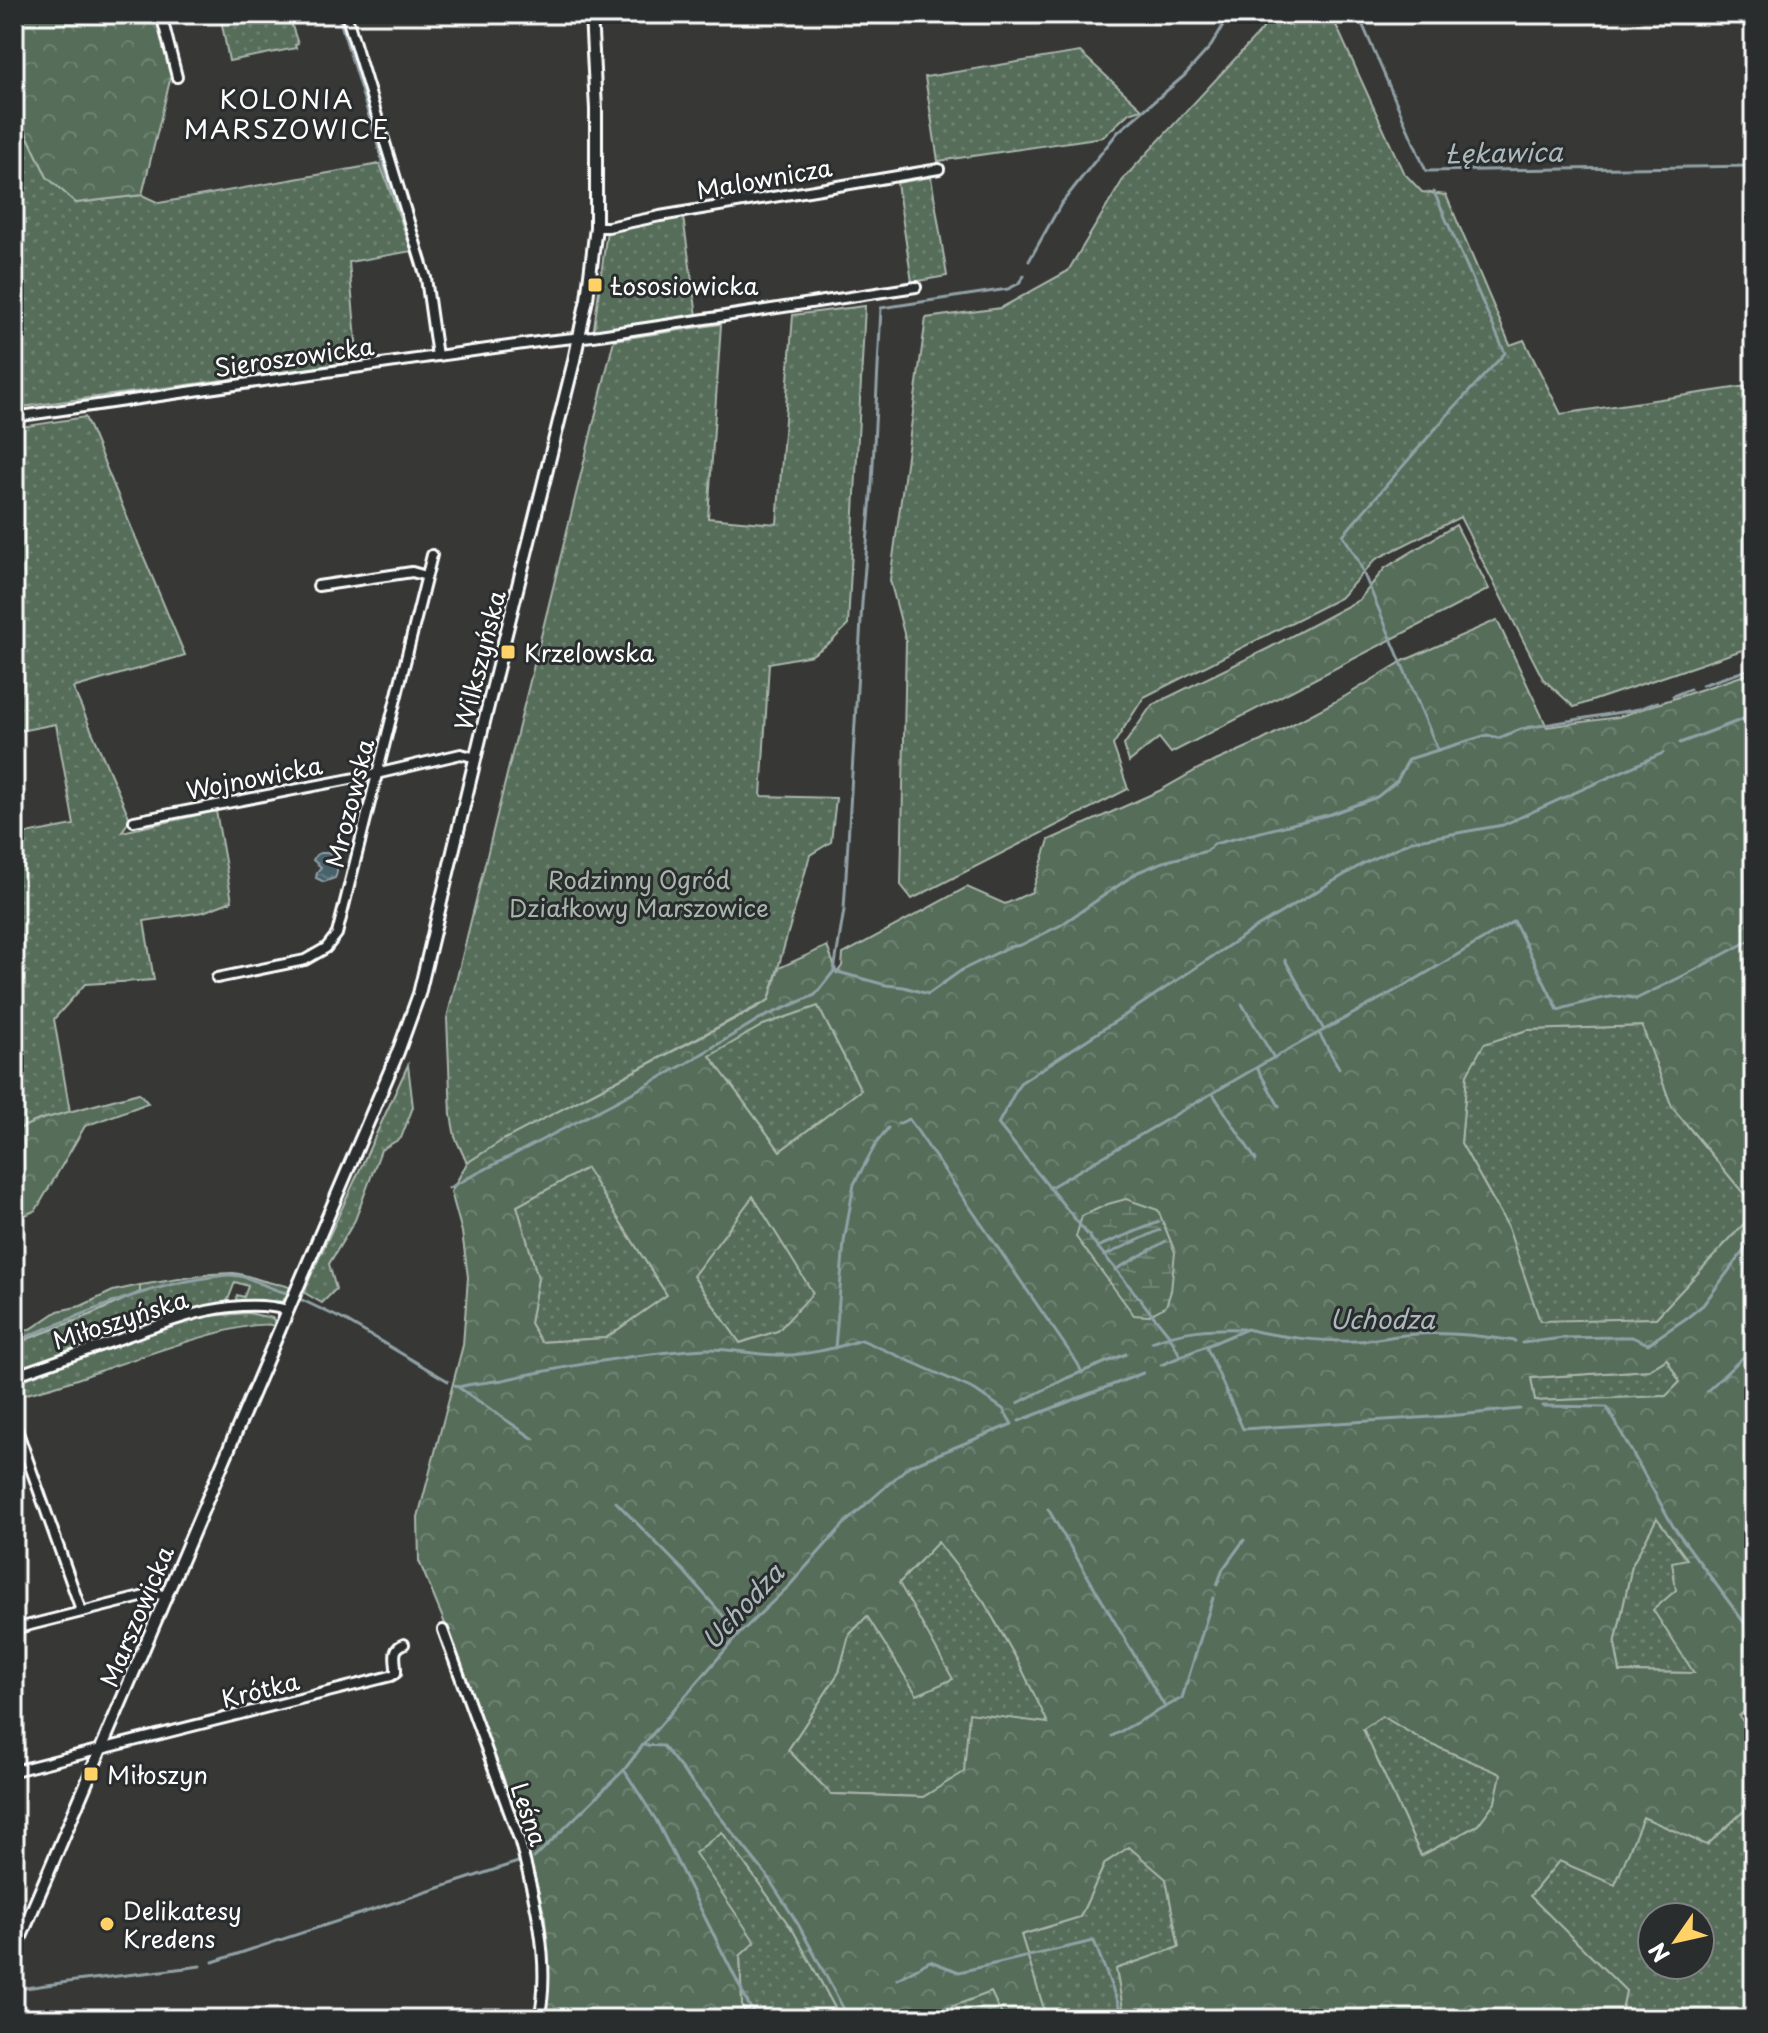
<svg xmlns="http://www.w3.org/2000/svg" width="1768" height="2033" font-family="'Playpen Sans',sans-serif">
<defs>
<pattern id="grass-dots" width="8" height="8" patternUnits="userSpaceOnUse" patternTransform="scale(2)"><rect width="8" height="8" fill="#566d5a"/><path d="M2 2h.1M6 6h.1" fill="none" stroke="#6f8373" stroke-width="1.8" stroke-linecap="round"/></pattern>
<pattern id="forest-crowns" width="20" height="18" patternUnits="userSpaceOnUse" patternTransform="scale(2)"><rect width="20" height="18" fill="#566d5a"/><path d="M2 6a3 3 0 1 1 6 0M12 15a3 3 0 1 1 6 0" fill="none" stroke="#6f8373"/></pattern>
<pattern id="wetland-marsh" width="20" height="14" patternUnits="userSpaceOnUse" patternTransform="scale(2)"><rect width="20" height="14" fill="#566d5a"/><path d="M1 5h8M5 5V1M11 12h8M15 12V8" fill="none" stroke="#6f8373"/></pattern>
<pattern id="water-ripples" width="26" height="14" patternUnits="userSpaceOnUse" patternTransform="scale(2)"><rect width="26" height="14" fill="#47626b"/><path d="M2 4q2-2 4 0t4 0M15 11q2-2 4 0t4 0" fill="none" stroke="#637a81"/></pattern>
</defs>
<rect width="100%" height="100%" fill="#373836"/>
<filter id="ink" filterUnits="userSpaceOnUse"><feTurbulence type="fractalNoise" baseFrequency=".0125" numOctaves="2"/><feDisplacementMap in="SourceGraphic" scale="16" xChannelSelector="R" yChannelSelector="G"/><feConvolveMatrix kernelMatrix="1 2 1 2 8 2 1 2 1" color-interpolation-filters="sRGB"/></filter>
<g filter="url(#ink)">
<g fill="url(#grass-dots)" stroke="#aab6ac" stroke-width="2" fill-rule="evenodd">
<polygon points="220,14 288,14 298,44 295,45 296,48 229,61"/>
<polygon points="1270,14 1331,14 1403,172 1422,192 1446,195 1510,345 1524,340 1561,414 1754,385 1754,646 1574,707 1543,679 1460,517 1376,559 1340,598 1144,697 1113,745 1128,789 912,899 901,885 906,641 890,580 926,318 1001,308 1068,271 1124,178 1262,30"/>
<polygon points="1080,52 1142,109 1129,113 1103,137 938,161 925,77"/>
<polygon points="14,108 47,177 76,203 142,195 159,203 380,164 412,251 349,262 358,362 14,408"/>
<polygon points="931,177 947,276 912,282 897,183"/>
<polygon points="683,217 697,316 597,330 594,328 607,230"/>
<polygon points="865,306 848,625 831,642 812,655 769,663 761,796 836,798 831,842 810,855 769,1000 503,1140 467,1163 455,1137 451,1115 447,1018 614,340 721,324 708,518 777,524 793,315"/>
<polygon points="85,417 185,655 73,688 130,819 122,832 216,811 232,901 203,912 144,921 154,980 85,984 54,1019 70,1112 39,1120 14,1131 14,836 74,825 56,724 14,732 14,428"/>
<polygon points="818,1006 861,1090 780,1151 709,1055 763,1025"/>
<polygon points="1642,1026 1672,1107 1754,1206 1754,1213 1656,1318 1540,1322 1507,1225 1461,1143 1467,1073 1483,1044 1527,1030"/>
<polygon points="408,1065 413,1107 401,1138 381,1150 355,1220 329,1264 336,1289 322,1303 305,1293 307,1284"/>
<polygon points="586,1168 667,1295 606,1338 540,1342 530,1323 538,1278 517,1206"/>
<polygon points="753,1196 814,1293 778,1331 740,1343 693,1276"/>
<path d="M233,1273C249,1275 258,1280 272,1283C280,1285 284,1284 291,1288L283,1301L235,1304L237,1295L244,1297L248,1286L235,1282L226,1305C154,1312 81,1345 14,1372V1344L90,1315L140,1292V1285L211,1274Z"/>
<path d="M248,1313L272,1318L274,1320V1326C247,1315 97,1373 62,1384C46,1389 30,1393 14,1397V1383L136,1338L209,1316Z"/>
<polygon points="1667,1359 1680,1382 1667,1396 1535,1401 1531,1378 1649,1370"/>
<polygon points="1657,1517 1687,1560 1695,1673 1620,1672 1615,1644 1632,1565"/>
<polygon points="938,1542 984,1602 1019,1663 1049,1723 923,1797 831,1794 788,1750 839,1672 849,1635 867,1616 917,1695 898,1583"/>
<polygon points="1382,1716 1426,1742 1502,1773 1495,1802 1478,1825 1421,1856 1363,1729"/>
<path d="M1747,1808L1754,1811V2019H1620L1626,1991L1530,1896L1559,1860L1643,1817L1707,1845ZM1652,1917H1700V1965H1652Z"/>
<polygon points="722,1832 794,1932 841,2019 749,2019 742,2006 740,1956 694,1853"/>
<polygon points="1129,1846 1166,1878 1179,1947 1116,1969 1125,2019 1047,2019 1021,1935 1080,1917 1105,1863"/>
<polygon points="991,1992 1004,2019 950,2019 945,2009"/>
</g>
<g fill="url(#forest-crowns)" stroke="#aab6ac" stroke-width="2" fill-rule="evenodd">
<polygon points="14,14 158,14 172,72 142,195 76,203 47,177 14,107"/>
<polygon points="1456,525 1489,589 1171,753 1159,738 1129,762 1124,745 1152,705 1269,648 1359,600 1385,568"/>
<path d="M1497,620L1547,727L1618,717L1754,672V1206L1672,1107L1642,1026L1527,1030L1484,1044L1467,1074L1461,1143L1507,1225L1540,1321L1656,1318L1754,1213V1704L1739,1716L1754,1735V1811L1747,1808L1707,1845L1643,1817L1615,1885L1559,1861L1530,1896L1626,1991L1620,2019H1125L1116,1969L1179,1947L1166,1879L1129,1847L1105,1863L1080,1917L1021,1935L1047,2019H1004L991,1992L945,2009L950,2019H841L794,1932L722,1832L695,1853L755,1942L740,1956L742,2006L749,2019H546L548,1969L545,1918L529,1854L461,1662L419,1561L418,1517L463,1345L468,1277L462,1232L451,1192L467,1163L503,1140L758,1007L769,1000L779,968L827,946L837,973L842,966L843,954L967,887L1005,904L1032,892L1049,840L1159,791L1200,768L1261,741L1344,697L1403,661ZM818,1006L861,1090L780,1151L710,1056L763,1025ZM586,1168L667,1295L606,1338L541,1342L530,1323L538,1278L517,1206ZM753,1196L813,1293L778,1331L740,1343L693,1276ZM1667,1359L1680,1382L1666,1396L1535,1401L1531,1378L1649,1370ZM1657,1518L1687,1559L1672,1562L1676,1590L1653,1610L1694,1673L1620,1672L1615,1644L1632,1565ZM938,1542L984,1602L1019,1663L1048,1723L969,1713L964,1772L923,1797L831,1794L788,1750L839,1672L849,1635L867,1616L917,1695L953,1679L899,1583ZM1382,1716L1426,1742L1501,1774L1495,1802L1478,1825L1421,1856L1363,1729Z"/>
<polygon points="139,1093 148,1103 85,1126 36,1210 14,1221 14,1131 39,1120"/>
<polygon points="140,1285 140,1292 90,1315 14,1344 14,1336 34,1327 58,1311 81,1306 113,1291"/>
</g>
<polygon fill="url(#wetland-marsh)" stroke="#aab6ac" stroke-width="2" points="1126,1199 1158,1210 1175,1252 1171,1291 1166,1306 1148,1316 1134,1315 1076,1237 1082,1216 1108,1204"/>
<path fill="url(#water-ripples)" stroke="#91a1a6" stroke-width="2" d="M320,853H331C337,858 339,871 335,878L324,882L316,878L317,872L321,867L313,860L316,855Z"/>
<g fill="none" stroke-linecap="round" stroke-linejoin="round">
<g stroke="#91a1a6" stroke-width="3">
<polyline points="338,14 389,182 408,233"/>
<polyline points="1358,14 1426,171 1754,166"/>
<polyline points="1434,192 1505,353 1450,412 1343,535 1358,560 1438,750"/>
<polyline points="1029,261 1061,204 1083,176 1118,132 1184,76 1211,46 1230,14"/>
<polyline points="1702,685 1754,668"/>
<polyline points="1673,696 1690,689"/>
<polyline points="1680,743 1754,715"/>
<polyline points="1285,960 1324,1030"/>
<polyline points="834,971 844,910 862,603 872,484 881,308 1008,289 1018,284 1024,276"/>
<polyline points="1242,1004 1274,1058"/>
<polyline points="1319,1033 1339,1068"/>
<polyline points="1257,1068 1279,1106"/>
<polyline points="1213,1094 1256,1160"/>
<polyline points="898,1124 909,1119 1078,1364 1082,1373"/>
<polyline points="449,1188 615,1102 687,1063 759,1019 815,995 834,971 886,985 904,987 928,994 962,970 1009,947 1021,945 1061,925 1138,872 1163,862 1207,851 1214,844 1331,814 1377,797 1397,781 1409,759 1487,735 1499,738 1521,729 1639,709 1658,702"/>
<path d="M1049,1188L1266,1062L1418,978L1514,921L1558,1010C1580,1004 1614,991 1636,999L1685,975L1754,938"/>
<polyline points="1097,1247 1159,1222"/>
<polyline points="1104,1256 1160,1230"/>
<polyline points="1115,1270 1166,1241"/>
<polyline points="300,1299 346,1321 448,1381"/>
<path d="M14,1342C71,1319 127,1293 188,1281C202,1279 216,1275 230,1275C252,1275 267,1290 288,1293"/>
<path d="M1152,1342C1181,1330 1211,1328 1243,1329"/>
<polyline points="1522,1343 1563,1338 1616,1337 1632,1337 1648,1344 1688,1317 1703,1305 1754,1237"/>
<polyline points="1206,1346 1243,1429 1448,1416 1520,1409"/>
<polyline points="835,1348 844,1242 854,1184 877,1142 888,1128"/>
<polyline points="1181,1357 1169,1335 998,1124 1020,1083 1122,1017 1252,930 1364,863 1412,841 1503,825 1663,753"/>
<path d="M1161,1365L1247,1329C1277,1337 1325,1342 1356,1341C1377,1340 1397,1335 1417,1334C1450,1332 1483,1336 1515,1341"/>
<polyline points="455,1385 534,1439"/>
<path d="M459,1387C475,1382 491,1383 507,1379C572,1365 639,1353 705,1349C730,1348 754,1355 778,1355C806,1356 835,1348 862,1340L975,1390L1003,1409L1012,1424L909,1466L845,1523L789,1586L739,1634L643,1745L624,1770L534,1858"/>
<polyline points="1707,1391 1754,1347"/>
<polyline points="1018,1403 1067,1378 1126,1354"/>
<polyline points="1542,1406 1607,1407 1673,1526 1754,1636"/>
<polyline points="1019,1421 1143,1373"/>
<polyline points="616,1502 683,1570 739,1634"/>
<polyline points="1048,1509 1165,1707"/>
<polyline points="1217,1585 1223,1569 1244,1540"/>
<polyline points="1112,1736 1182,1698 1213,1598"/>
<polyline points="643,1745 663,1746 765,1873 798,1924 849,2019"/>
<polyline points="624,1770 656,1820 756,2019"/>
<polyline points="213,1962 518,1862"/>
<polyline points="897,1979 930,1961 959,1972 1094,1941 1124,2019"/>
<path d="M14,1990C76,1979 138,1975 200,1966"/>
</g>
<g stroke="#fff" stroke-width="14">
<g id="minor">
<polyline points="161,14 177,77"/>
<polyline points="346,14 426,278 437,356"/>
<polyline points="1726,14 1754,22"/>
<polyline points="596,227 608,227 660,216 939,169"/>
<polyline points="14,417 437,356 545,341 593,336 916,287"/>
<polyline points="318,586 412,572 426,576"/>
<polyline points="134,821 376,774 461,754 476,758"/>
<polyline points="217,978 305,960 326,948 337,934 432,555"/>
<path d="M14,1376C47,1364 80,1353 114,1341C167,1322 230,1295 288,1310"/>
<polyline points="14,1421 81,1610"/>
<polyline points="14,1629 153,1594 166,1595"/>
<path d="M443,1630L519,1839C534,1894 552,1962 539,2019"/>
<path d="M14,1771L391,1676L396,1673C397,1661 390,1649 404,1644"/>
</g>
</g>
<g stroke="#fff" stroke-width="16">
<polyline id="tertiary" points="14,1953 398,1052 419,994 484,722 573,365 587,299 596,227 596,109 591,14"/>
</g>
<use href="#minor" stroke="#2a2d2e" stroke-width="8"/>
<use href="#tertiary" stroke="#2a2d2e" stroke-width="10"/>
</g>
</g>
<g fill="#ffd166" stroke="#2a2d2e" stroke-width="3">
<rect x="587" y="277" width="16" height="16" rx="4"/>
<rect x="500" y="644" width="16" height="16" rx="4"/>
<rect x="83" y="1766" width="16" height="16" rx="4"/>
<circle cx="107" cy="1924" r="8"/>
</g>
<g text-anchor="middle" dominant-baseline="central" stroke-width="6" stroke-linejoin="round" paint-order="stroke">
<g font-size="24" fill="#fff" stroke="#2a2d2e">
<text transform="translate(764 178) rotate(-10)">Malownicza</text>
<text transform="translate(294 356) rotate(-8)">Sieroszowicka</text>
<text transform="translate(479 660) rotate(-76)">Wilkszyńska</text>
<text transform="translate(254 777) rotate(-11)">Wojnowicka</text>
<text transform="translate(349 803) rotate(-76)">Mrozowska</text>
<text transform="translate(120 1319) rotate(-18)">Miłoszyńska</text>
<text transform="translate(136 1616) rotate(-67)">Marszowicka</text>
<text transform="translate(260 1689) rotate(-14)">Krótka</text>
<text transform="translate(530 1814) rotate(71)">Leśna</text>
</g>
<g font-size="24" fill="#fff" stroke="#2a2d2e" text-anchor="start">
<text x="611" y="285">Łososiowicka</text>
<text x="524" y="652">Krzelowska</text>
<text x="107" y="1774">Miłoszyn</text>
<text x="123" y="1910">Delikatesy<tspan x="123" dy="28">Kredens</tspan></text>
</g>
<g font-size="24" fill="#aab6ac" stroke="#2a2d2e">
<text x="639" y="879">Rodzinny Ogród<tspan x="639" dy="28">Działkowy Marszowice</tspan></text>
</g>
<g font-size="26" letter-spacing="2" fill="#fff" stroke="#2a2d2e">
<text x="287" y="98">KOLONIA<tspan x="287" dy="30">MARSZOWICE</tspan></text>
</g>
<g font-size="26" font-style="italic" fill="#acb8bc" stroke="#2a2d2e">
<text transform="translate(1504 152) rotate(-1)">Łękawica</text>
<text x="1382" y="1318">Uchodza</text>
<text transform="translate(742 1606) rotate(-47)">Uchodza</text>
</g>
</g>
<rect width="1768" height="2033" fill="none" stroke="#2a2d2e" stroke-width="48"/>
<rect x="24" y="24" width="1720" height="1985" fill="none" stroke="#fff" stroke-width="3" filter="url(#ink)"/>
<g transform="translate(1676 1941) rotate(236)"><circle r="38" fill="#2a2d2e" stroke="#7f8182" stroke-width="2"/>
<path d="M0-6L14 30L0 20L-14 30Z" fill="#ffd166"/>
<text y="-12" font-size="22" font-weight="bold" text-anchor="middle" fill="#ffffff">N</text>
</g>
</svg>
